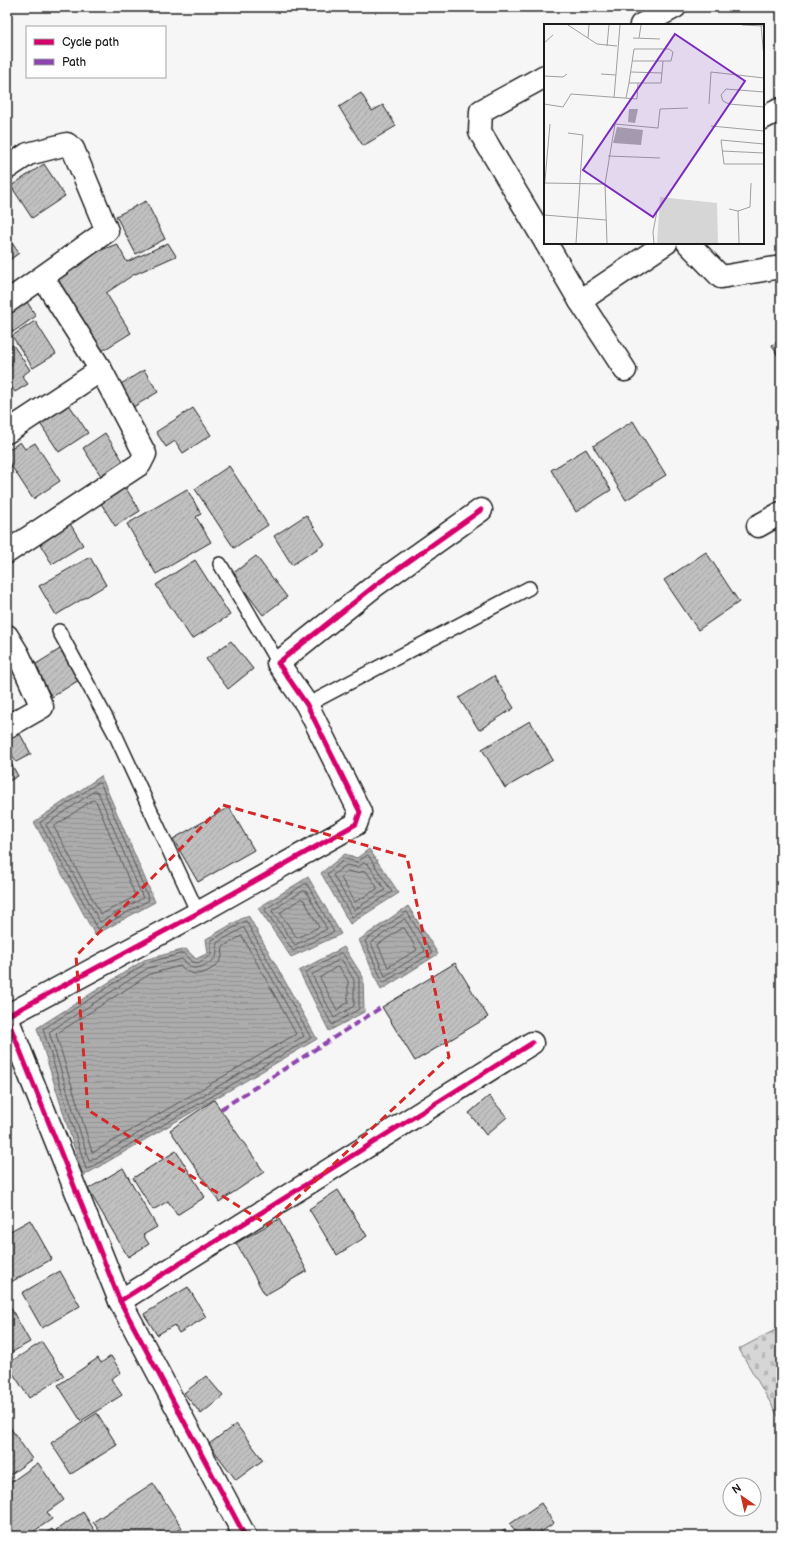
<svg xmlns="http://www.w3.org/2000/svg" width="788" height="1543" font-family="'Balsamiq Sans',sans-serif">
<defs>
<pattern id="cemetery-stones" width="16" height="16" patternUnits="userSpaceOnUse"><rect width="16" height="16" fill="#d6d6d6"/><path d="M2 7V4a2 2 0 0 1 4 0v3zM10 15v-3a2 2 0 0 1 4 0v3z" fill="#b7b7b7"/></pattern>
<pattern id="water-rules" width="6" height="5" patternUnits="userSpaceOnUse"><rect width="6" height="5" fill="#acacac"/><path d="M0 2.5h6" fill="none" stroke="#939393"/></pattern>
<pattern id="building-hatch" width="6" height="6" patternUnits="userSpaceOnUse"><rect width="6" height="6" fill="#c0c0c0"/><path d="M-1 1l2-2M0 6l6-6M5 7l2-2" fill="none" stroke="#a4a4a4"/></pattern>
</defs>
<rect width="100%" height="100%" fill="#f6f6f6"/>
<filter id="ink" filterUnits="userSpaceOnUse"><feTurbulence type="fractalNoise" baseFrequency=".025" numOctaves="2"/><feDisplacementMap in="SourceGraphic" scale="8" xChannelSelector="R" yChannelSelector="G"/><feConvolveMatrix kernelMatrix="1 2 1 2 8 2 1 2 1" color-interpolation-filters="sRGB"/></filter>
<g filter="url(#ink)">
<polygon fill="url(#cemetery-stones)" stroke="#797979" points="781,1327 781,1421 739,1349"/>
<g fill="url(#water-rules)" stroke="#727272">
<polygon points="101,776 155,902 95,935 34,822"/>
<polygon points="369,849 399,893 350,924 321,873 345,854 357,858"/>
<polygon points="308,877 341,934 291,957 258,908"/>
<polygon points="408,906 438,954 381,990 359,940"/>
<polygon points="248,915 317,1039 83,1176 37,1028 144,960 186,949 196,959 208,953 206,939"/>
<polygon points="344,947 363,977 364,1012 329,1031 299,971"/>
</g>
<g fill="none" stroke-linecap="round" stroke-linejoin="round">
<g stroke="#565656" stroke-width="1">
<polygon points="98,783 101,784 149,900 98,929 40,823"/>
<polygon points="95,791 98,792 143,898 100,922 46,825"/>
<polygon points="93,800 96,801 135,895 134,897 102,914 100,913 54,827"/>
<polygon points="368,855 392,892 352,917 327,874 345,859 357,862"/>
<polygon points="365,863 368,864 385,890 354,910 333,875 346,865 357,867"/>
<polygon points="348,871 356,873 366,871 377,887 377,889 355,902 341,878"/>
<polygon points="305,884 307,884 334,932 293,951 265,910"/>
<polygon points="303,891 306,891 327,929 295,945 272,911"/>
<polygon points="301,899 304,900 319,927 297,938 280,913"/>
<polygon points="407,912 432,953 383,983 365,941"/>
<polygon points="405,919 425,951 385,976 371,943"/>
<polygon points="246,921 311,1038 88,1169 86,1169 43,1029 146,963 184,953 193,962 198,963 211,955 211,941"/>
<path d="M244,928L304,1036L91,1161H89L49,1032L148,968L182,959L192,968C199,969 212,963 216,957C218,952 216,947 217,943Z"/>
<polygon points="403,928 405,929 417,950 388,967 378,945"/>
<path d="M242,936L296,1034L94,1152H92L56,1034L150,974L180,966C184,968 186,972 191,973C200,977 217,968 221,959C223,955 222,951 223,947Z"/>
<polygon points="341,953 343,954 359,978 359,1009 332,1025 305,973"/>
<polygon points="339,960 342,960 354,980 354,1006 334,1018 312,975"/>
<polygon points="337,967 340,968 348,981 348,1002 337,1010 320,978"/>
</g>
</g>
<g fill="url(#building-hatch)" stroke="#1c1c1c">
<polygon points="361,93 372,111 383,105 396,126 363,146 339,107"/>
<polygon points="44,164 65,196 32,218 11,186"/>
<polygon points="146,201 165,239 136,254 116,216"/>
<polygon points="7,236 19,253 7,262"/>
<polygon points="168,243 176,256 133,275 106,293 131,333 97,354 50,278 83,257 117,244 127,262"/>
<polygon points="22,294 36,316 13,332 7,323 7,303"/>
<polygon points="35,321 56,354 33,368 12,336"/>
<polygon points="781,340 781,362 772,345"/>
<polygon points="13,345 30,370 22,376 28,384 15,392 7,381 7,368 12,365 7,357 7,349"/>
<polygon points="144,370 158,392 130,409 116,387"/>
<polygon points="66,400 88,433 59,452 37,419"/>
<polygon points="193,408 211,435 183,453 175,441 166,447 156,432"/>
<polygon points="633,421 666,475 626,500 593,446"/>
<polygon points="105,433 123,461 101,476 83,448"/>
<polygon points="20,442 25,449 35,443 60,481 33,499 7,459 7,451"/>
<polygon points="586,449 611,490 576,512 551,470"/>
<polygon points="229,466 268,525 234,548 195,489"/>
<polygon points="122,482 140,511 115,526 97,497"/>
<polygon points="187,489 201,514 196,517 211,542 156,574 127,524"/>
<polygon points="306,515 325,544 292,565 274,536"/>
<polygon points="69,522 83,545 52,564 38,541"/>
<polygon points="706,552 739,602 698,630 664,580"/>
<polygon points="256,556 287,597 263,615 232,574"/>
<polygon points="90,557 106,585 56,615 39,586"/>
<polygon points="195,560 230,615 192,639 156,585"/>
<polygon points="231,641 253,669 228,689 206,659"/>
<polygon points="60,649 79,680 52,697 33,666"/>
<polygon points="494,676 514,708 479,730 459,698"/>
<polygon points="530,721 553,760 505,788 482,749"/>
<polygon points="20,734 31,754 16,762 7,746 7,741"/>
<polygon points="7,756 18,776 7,782"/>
<polygon points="229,807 254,850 198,882 173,839"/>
<polygon points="455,963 488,1017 415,1061 382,1007"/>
<polygon points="489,1096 507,1117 486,1135 469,1113"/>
<polygon points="214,1100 264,1172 219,1202 170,1130"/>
<polygon points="176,1151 205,1197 177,1215 168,1201 153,1210 133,1178"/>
<polygon points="123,1168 157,1227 143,1235 149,1244 128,1257 88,1189"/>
<polygon points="338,1190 367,1236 337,1255 309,1209"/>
<polygon points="279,1219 307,1271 265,1295 236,1243"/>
<polygon points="30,1220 52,1259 11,1282 7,1275 7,1233"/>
<polygon points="60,1271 80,1306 42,1328 22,1293"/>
<polygon points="188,1287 206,1317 179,1333 174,1325 157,1335 144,1314"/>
<polygon points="8,1303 30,1342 7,1355 7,1304"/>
<polygon points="42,1342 64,1376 29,1398 7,1364"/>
<polygon points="111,1356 121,1372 111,1379 122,1395 81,1421 58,1385 98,1358 101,1363"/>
<polygon points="206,1376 223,1396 201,1414 184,1393"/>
<polygon points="97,1413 117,1445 71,1474 51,1443"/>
<polygon points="7,1423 32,1459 7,1477"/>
<polygon points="236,1424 263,1460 236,1480 209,1444"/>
<polygon points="38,1463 64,1500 47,1512 52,1519 27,1536 7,1536 7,1485"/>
<polygon points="153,1483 182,1528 169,1536 103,1536 93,1522"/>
<polygon points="541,1503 554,1523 535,1536 519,1536 510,1524"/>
<polygon points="83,1512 98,1536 60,1536 56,1530"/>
<polygon points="52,1529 57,1536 41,1536"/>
<polygon points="505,1530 508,1536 495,1536"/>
</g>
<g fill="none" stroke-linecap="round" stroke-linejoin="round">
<g stroke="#1c1c1c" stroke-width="16">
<g id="lane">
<polyline points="220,564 278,663"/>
<polyline points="59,631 116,736 198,913"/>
<polyline points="307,705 529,588"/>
</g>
</g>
<g stroke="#1c1c1c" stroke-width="25">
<g id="street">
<polyline points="641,25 675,7"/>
<polyline points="545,76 481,111 480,132 545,241"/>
<polyline points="763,118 781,109"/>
<polyline points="7,168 28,154 67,144 73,149 107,231 7,302"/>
<polyline points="546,243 580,301 625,370"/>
<polyline points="688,243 721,277 781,267"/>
<polyline points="580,301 666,243"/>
<polyline points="7,432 101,370"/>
<polyline points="758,526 781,513"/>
<polyline points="7,552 140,464 145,454 101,370 43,278"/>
<polyline points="7,636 18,654 42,707 7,727"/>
<polyline points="7,1016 198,913 356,824 360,812 307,705 278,663 377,584 481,510"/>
<polyline points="7,1018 120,1301 245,1536"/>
<polyline points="120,1301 532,1043"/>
</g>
</g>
<use href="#lane" stroke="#fff" stroke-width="13"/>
<use href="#street" stroke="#fff" stroke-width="22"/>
<polyline stroke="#8e44ad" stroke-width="4" stroke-dasharray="8 4" stroke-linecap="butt" points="221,1109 382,1007"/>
<g stroke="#fff" stroke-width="8">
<g id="cycleway">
<polyline points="7,1016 198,913 356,824 360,812 307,705 278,663 377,584 481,510"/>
<polyline points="7,1018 120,1301 245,1536"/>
<polyline points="120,1301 532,1043"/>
</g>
</g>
<use href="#cycleway" stroke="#d6006c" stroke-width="5"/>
</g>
</g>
<path fill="none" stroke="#d62828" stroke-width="3" stroke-dasharray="8 5" stroke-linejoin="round" d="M223,805L407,857L449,1057L268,1225L88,1110L76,956Z"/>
<g transform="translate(544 24)">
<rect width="220" height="220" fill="#f6f6f6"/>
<path d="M116,173L173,179L174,219H113Z" fill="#d6d6d6"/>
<path d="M85,85H94L91,99L84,98ZM73,103L99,106L97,121L69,119Z" fill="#acacac"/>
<path fill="none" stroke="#9f9f9f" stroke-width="1" d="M24,1L53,20L73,22M198,1L220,2M217,1L220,34M44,14L45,1M89,14L116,15M95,14L97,1M0,19L9,11M63,22L65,1M87,48L118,49M57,50L72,51M0,52L19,53L23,50M85,59L90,25H125L129,28L127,37H88M220,68L182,65L177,71L179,77L185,80L220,83M70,74L76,1M82,74L85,59H117L119,37M0,80L19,83L27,70L93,75L94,59M165,80L167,48L220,54M167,102L220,107M24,109L39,111L32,219M220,120L177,116L180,140H220M178,127L220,129M64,132L116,134M0,159L61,160M0,167L6,100M185,185L194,187L206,183L207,159M194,187L195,219M0,191L62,196M63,219L61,160L71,100L114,104L116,85L144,84M110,219L109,208L113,187"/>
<path fill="#7b2cbf" fill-opacity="0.15" stroke="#7b2cbf" stroke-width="2" d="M131,10L201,57L109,193L39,146Z"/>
<rect width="220" height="220" fill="none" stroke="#1c1c1c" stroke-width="2"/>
</g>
<rect width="788" height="1543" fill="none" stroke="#fff" stroke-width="24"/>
<rect x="12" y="12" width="764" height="1519" fill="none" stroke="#1c1c1c" stroke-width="1.5" filter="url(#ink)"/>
<rect x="26" y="26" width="140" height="52" fill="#ffffff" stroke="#a4a4a4"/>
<rect x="34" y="39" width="20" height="6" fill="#d6006c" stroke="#a4a4a4"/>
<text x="62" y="46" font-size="12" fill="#1c1c1c">Cycle path</text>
<rect x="34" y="59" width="20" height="6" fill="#8e44ad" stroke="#a4a4a4"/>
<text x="62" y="66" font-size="12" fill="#1c1c1c">Path</text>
<g transform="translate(742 1497) rotate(326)"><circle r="19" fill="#ffffff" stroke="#a4a4a4"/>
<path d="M0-3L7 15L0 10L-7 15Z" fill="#c8321e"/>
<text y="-6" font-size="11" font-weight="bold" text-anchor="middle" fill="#1c1c1c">N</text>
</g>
</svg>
